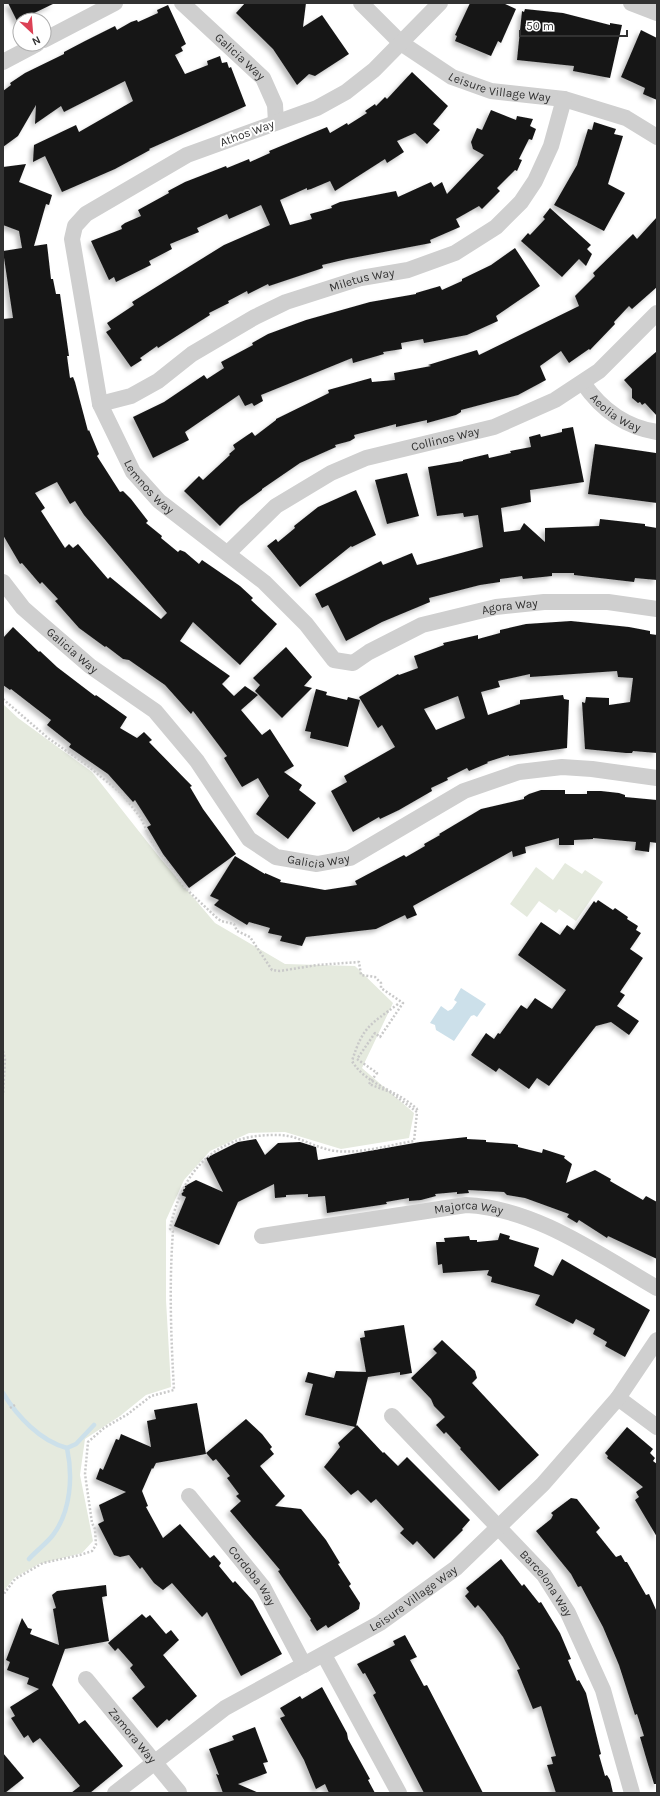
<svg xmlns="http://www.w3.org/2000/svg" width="660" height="1796" font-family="Karla,sans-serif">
<defs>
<filter id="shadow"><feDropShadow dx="-3.5" dy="3.5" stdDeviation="2" flood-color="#0004"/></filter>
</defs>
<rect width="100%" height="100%" fill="#fff"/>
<g fill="#e5eade">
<polygon points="3,704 18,718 92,772 160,858 215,923 285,964 355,966 393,1003 362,1068 414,1113 409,1138 341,1149 285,1132 249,1133 210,1151 184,1180 166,1220 166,1300 171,1387 146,1395 120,1416 85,1439 80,1475 93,1541 82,1553 39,1564 14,1578 3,1592"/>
<polygon points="565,863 582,874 585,870 603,882 576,921 559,909 556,913 539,901 527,917 510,904 536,867 553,880"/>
</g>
<polygon fill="#cce0ea" points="461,988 486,1004 477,1017 474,1015 471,1016 454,1041 436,1030 435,1025 430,1023 441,1006 448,1011 452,1009 457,1002 454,1000"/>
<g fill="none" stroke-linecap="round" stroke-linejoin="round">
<g stroke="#cce0ea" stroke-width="4.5">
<path d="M3,1393C17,1416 40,1441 67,1448L76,1444L94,1425"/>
<path d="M29,1559C36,1551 46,1544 53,1535C71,1511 73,1476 67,1448"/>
</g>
</g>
<g fill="#191919" fill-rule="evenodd" filter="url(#shadow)">
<polygon points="8,3 55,3 28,16 29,18 25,20 20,20 18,23"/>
<polygon points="245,3 306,3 303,27 322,15 349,54 315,76 309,74 297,85 273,49 236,13"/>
<polygon points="470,3 503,3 516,9 501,43 498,41 491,56 455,41 457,36 455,35"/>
<polygon points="168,5 186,44 181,47 183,51 175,55 185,74 208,65 207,61 220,56 222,63 227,62 229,68 231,67 246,106 149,149 150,150 115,169 62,192 45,156 33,162 34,145 76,125 79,132 133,101 125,81 64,112 61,106 35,124 36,105 18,136 3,147 3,91 11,85 10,83 25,73 64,54 64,52 85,41 115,26 117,30 131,22 137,20 138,22 158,13 157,10"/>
<polygon points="525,9 563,13 610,25 610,23 622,25 610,78 573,71 574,66 517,60 522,11 524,12"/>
<polygon points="641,30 657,38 657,100 643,94 645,88 621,77"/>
<polygon points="412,72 448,106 433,124 440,130 427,144 415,133 397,141 404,152 387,163 385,159 335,191 330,181 311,189 307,190 307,188 280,200 290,225 312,219 310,214 332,208 331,206 340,202 396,191 398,197 431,182 434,187 442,182 447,194 484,155 473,149 471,142 477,128 482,130 491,110 516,120 517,116 533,119 530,126 536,129 532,140 529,139 519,159 522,160 517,171 515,170 497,188 500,191 482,209 479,206 456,219 460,227 430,240 431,243 347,259 322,265 323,268 269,286 268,284 248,294 247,291 228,301 229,303 209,313 210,315 158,348 157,346 140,358 142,360 131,367 106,332 111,329 107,323 134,305 132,302 224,245 270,225 261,205 229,219 227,214 197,228 199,232 170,244 172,249 149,261 151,265 116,282 114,277 109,280 91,241 122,229 121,226 125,223 141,216 138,210 169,193 168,191 185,182 226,166 227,168 249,159 250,162 270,153 269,151 327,127 330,133 347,123 348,125 367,113 365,111 375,104 376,106 385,97 387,99"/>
<polygon points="594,122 616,129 614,134 623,136 608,184 625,193 604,231 554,205 577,165 588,129 592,130"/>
<path d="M26,164L19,182L52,195L49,205L46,204L34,246L47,244L51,279H53L56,294H60L69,356H67L70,378L73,377L75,382L88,431L89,430L99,454L97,456L120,492L123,491L131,499L148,521L146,523L162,536L161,538L178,552L180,550L185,552L199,564L202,560L240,586L253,598L251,600L277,624L240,665L193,622L180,641L230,676L222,684L234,696L245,686L258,695L241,710L262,735L270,729L294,766L284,772L302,785L299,790L316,803L288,839L256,814L269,796L258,778L242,787L224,758L227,756L193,711L191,714L165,685L129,660L123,659L106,646L105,647L79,628L55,601L58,599L42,582L40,584L22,563L20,564L3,535V319L13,318L3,251L22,248L19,231L3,225V167ZM57,482L70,504L75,501L84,515L167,613L161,619L110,577L108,579L78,544L73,548L69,544L65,548L41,511L45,508L35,493Z"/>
<polygon points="550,208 591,245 587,249 592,254 586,266 579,259 562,277 521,241 528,233 530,235 545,219 543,217"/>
<polygon points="657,217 657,287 632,309 629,306 614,322 615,324 590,350 589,349 569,363 561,351 540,366 546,380 518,395 461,410 461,412 456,415 427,423 427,420 396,427 396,424 354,435 355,438 350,441 335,445 336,447 300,463 262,489 262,490 240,506 220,526 184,491 199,476 203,480 230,455 229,454 235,449 233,445 252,432 255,436 276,420 276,419 329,393 328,390 371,378 372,382 395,380 394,373 431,366 428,365 477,350 479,355 579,306 575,296 595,276 593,273 633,234 637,239"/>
<polygon points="515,248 540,286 496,316 498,321 467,335 424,343 423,339 401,343 402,349 383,352 384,354 353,363 352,358 261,395 263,401 254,406 252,403 245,406 239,395 185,432 189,440 153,458 133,417 164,402 204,375 207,379 224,368 221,362 253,345 252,343 268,334 306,320 370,302 416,294 416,293 440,286 442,290 462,281 462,279 491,265"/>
<polygon points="657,351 657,416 645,403 642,405 640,402 638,403 632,398 632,389 624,380"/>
<polygon points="573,427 584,482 530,490 531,502 501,508 504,532 520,530 524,523 545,542 545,528 599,526 600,519 645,524 645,526 657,528 657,580 635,578 634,582 574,575 574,573 552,573 552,576 523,579 522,576 500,579 500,582 480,585 429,598 430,602 382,622 346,641 328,605 322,608 315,594 381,561 383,565 412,553 417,565 483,547 478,515 464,517 463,513 437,516 428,467 463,461 463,460 488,454 489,458 511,453 510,451 531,447 529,437 540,434 541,437 562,432 562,429"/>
<polygon points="595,444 656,453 657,503 588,494"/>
<polygon points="407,473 419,516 387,524 375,480"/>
<polygon points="356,490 376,535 352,547 351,546 300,587 267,546 276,539 278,542 295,528 294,526 318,507"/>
<path d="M571,621L629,627L650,631V634L657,635V753L633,751L632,753H626L585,749L582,702L585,703L586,697L609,698V705L630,702L633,678L618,677L617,671L530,677V674L498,681L500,687L481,692L488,715L520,704V700L563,695L564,699L569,700L567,748L509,756V755L487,762L488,763L469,771L467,768L447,778L448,780L431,788L432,791L399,810L380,819L379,817L353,832L331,791L347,782L344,776L395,747L382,725L378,728L359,697L398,674L399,675L418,668L414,656L444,645L443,643L478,635V639L500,633V630L526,624ZM458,696L465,718L436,730L424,709Z"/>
<polygon points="13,627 39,652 40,651 57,667 95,696 96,695 127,717 120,728 137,738 144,732 152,740 149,742 192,786 190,787 203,809 236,854 189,888 163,854 147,827 151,825 135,800 133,802 108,774 69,747 71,744 47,725 51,720 11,689 10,690 3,685 3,638"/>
<polygon points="286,647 312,677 304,686 312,688 282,718 255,691 260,685 253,678"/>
<polygon points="316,689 327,692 326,695 347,700 348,697 360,700 348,747 310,738 311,732 305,731"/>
<polygon points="541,790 565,790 565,794 587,794 587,791 601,791 619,793 625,795 625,797 657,800 657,843 650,842 649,852 635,850 636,842 593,838 593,839 574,840 574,845 559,845 559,838 525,847 526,853 513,857 512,851 413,906 417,915 407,919 405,915 376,929 306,937 302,946 280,941 282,936 268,933 270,928 249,922 247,925 214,905 219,900 210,896 235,856 265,874 265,873 281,880 280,882 325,890 357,885 355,881 404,855 406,857 425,846 424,844 440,835 439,834 481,809 524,799 524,797 529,794"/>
<polygon points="598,900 613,910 615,908 628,917 627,919 638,926 636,930 641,933 630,949 643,958 620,992 625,995 617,1006 639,1021 629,1035 611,1022 596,1026 549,1086 537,1078 529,1089 499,1068 496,1072 471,1055 486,1033 494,1039 498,1033 500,1034 521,1005 527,1009 535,998 552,1009 566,990 518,955 541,922 560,935 567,925 574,930 594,901 596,903"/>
<polygon points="467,1137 467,1139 486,1140 486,1142 515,1144 518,1145 518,1147 542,1153 543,1149 565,1156 564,1158 572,1164 566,1183 595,1170 611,1179 610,1181 643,1200 646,1196 657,1202 657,1259 608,1236 607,1238 579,1220 577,1223 567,1217 569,1214 525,1198 507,1195 504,1192 468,1190 469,1193 457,1194 457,1192 435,1194 436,1196 421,1200 409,1201 409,1198 386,1202 387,1204 327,1213 325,1196 308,1197 308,1194 286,1195 286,1197 275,1198 274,1184 238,1202 219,1245 174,1226 186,1197 181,1195 185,1186 196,1180 223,1192 206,1158 238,1142 256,1139 265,1155 278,1143 300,1142 316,1147 318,1160 420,1142"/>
<polygon points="500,1233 510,1236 509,1239 539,1248 534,1266 553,1276 562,1259 650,1310 625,1357 605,1346 607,1342 593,1334 595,1329 576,1319 573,1324 535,1305 540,1295 491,1282 492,1277 487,1275 489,1270 443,1273 442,1264 438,1265 436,1242 445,1242 444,1238 469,1236 470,1240 477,1240 477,1242 498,1240"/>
<polygon points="404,1325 412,1373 400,1375 400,1372 368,1377 356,1426 357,1425 383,1453 384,1452 398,1466 407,1457 470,1520 462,1529 463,1530 434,1559 417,1541 413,1545 400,1533 404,1529 376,1499 371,1503 358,1490 351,1495 324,1467 340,1447 338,1443 355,1427 305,1415 313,1384 305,1382 308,1372 334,1378 336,1371 366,1372 360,1338 365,1337 364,1331"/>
<polygon points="442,1340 475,1371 477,1378 472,1383 539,1455 499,1491 460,1449 461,1448 446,1432 444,1434 436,1425 445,1417 434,1406 431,1399 411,1378 437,1353 433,1349"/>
<polygon points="197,1403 206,1454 156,1463 153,1469 152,1468 142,1491 148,1506 146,1507 163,1538 180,1524 210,1558 214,1555 221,1563 219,1566 233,1583 235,1581 253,1601 270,1632 282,1654 241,1676 207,1612 202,1617 172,1583 163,1590 154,1583 142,1567 140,1569 129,1555 120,1557 114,1555 98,1524 104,1521 99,1505 126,1492 96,1479 100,1468 103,1470 116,1439 119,1440 121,1434 151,1447 147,1421 156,1419 154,1410"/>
<polygon points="246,1419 262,1434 272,1447 270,1449 274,1454 260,1466 285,1496 275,1506 301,1509 326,1540 340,1563 338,1564 351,1584 349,1586 360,1603 359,1609 328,1628 326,1625 317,1631 310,1620 311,1619 278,1571 280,1570 230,1511 241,1501 236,1496 239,1494 227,1478 230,1476 216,1459 213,1461 206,1453"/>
<polygon points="627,1427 653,1449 650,1453 655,1458 653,1461 657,1464 657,1537 635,1500 639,1497 636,1492 643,1487 607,1458 608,1456 605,1453"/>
<polygon points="571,1498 577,1499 600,1528 596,1532 616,1557 621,1555 625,1562 627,1562 646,1595 649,1594 657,1612 657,1784 654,1784 647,1761 640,1737 644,1736 637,1714 635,1715 619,1665 603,1627 581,1586 578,1587 571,1574 536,1531 551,1519 553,1515 551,1513"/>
<polygon points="501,1559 522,1586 524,1584 539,1603 541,1602 560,1633 571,1659 568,1660 577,1681 579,1680 586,1693 601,1754 599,1755 605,1776 607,1775 610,1780 613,1793 556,1793 547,1765 553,1764 551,1757 556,1756 541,1706 533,1709 517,1670 520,1669 503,1637 485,1613 478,1605 475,1608 465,1596 469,1592 466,1588"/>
<polygon points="106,1585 107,1596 102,1597 109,1641 65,1649 52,1685 79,1724 85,1720 123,1766 90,1793 71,1793 80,1786 40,1738 33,1743 28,1735 24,1738 11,1718 15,1716 10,1707 39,1689 27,1684 29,1678 7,1670 10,1662 6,1660 22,1618 28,1628 32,1629 30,1634 59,1645 53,1609 56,1608 52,1595 57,1591"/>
<polygon points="142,1614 146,1618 150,1615 166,1634 171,1630 179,1640 163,1655 197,1696 169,1721 167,1719 157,1728 132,1698 145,1687 130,1668 133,1665 118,1648 115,1651 108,1643"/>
<polygon points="405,1635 417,1657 410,1660 424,1686 427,1685 483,1793 424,1793 373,1695 376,1693 365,1673 363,1674 357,1664 395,1645 393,1641"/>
<polygon points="322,1687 347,1733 348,1739 370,1779 368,1780 375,1793 329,1793 325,1784 316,1789 304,1760 280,1718 285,1716 280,1708 300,1696 302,1699"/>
<polygon points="255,1727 268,1762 263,1763 267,1773 238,1784 259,1793 223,1793 216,1774 219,1775 209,1749 234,1740 232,1736"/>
<polygon points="3,1753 24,1778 5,1793 3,1793"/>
</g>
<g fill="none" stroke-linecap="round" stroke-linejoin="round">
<g stroke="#c9c9c9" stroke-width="2.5" stroke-dasharray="2 2" stroke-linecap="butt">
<path d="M3,699L48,738L88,766L122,794L141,818L152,842L184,887L216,917L221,921L234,924L237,931L250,937L272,970L280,971L317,965L359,962L361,975L375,977L381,983V988L403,1003L380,1037L375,1033L357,1059L377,1073L369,1084L390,1092L417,1112L414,1141C389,1145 361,1154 336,1151C319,1149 305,1140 289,1136C277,1134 263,1135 250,1137C202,1147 179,1184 170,1229L173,1231C169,1285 171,1337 174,1390L151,1396L128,1414L104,1428L88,1442L85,1474L92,1523L95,1529L96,1545L92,1551L80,1555L43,1563L15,1579L3,1595"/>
<path d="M398,1004C370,1025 363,1026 352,1061C366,1085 397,1090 417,1109L419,1108"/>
<polyline points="3,1051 5,1059 3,1095"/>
<polyline points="10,1408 15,1405"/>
</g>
<g stroke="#cfcfcf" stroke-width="16">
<path id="s1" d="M182,3L263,78L275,105L276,122"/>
<path id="s2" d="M361,3L401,43L452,77L491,91L564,99L626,118L657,137"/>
<path id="s3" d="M440,3L374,70L346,92L317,108L187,155L86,214L75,226L72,239L100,404L133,472L159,501L264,582L306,624L334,660L353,663L369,652L422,625L496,607L544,602H608L657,609"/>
<polyline points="631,3 657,13"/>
<polyline points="44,40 115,3"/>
<polyline points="3,62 37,44"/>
<path id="s4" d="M583,383C601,409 624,427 657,432"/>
<path id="s5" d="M100,404L131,396L158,381L192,354L255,317L286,302L361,278L408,270L455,253L496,227L521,202L535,181L551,146L564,99"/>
<path id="s6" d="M228,553L276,506L331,473L366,458L494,427L555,400L599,371L657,313"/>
<path id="s7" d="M3,582L23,608L39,622L90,666L155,711L197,761L249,839L276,857L317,864L350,858L464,791L519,772L562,767L592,769L657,778"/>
<path id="s8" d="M262,1236L466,1205C535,1208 598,1254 657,1288"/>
<polyline points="618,1398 657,1427"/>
<path id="s9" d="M392,1416L544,1575L568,1613L603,1690L632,1793"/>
<path id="s10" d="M189,1496L263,1587L304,1665"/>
<polyline points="324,1655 399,1793"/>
<path id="s11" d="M86,1679L179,1792"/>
<path id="s12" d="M115,1793L225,1708L380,1623L456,1568L543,1484L618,1398L657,1340"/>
</g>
</g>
<g text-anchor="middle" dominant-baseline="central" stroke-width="4" stroke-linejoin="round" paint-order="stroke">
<g font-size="12" fill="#323232" stroke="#fff">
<text stroke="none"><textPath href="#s1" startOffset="79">Galicia Way</textPath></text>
<text stroke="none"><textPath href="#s2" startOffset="167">Leisure Village Way</textPath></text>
<text transform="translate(247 133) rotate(-20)">Athos Way</text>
<text stroke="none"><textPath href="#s5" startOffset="293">Miletus Way</textPath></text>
<text stroke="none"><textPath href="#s4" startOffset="45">Aeolia Way</textPath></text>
<text stroke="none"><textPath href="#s6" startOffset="251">Collinos Way</textPath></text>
<text stroke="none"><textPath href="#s3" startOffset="712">Lemnos Way</textPath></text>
<text stroke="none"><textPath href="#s3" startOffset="1155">Agora Way</textPath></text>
<text stroke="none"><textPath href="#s7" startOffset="98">Galicia Way</textPath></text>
<text stroke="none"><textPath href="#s7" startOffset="435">Galicia Way</textPath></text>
<text stroke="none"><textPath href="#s8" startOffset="209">Majorca Way</textPath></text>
<text stroke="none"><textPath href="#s10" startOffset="102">Cordoba Way</textPath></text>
<text stroke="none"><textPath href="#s9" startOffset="228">Barcelona Way</textPath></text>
<text stroke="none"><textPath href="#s12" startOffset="357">Leisure Village Way</textPath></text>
<text stroke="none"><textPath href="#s11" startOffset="73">Zamora Way</textPath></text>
</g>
</g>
<rect width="660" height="1796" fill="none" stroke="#323232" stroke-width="8"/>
<g transform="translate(32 32) rotate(154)"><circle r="19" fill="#ffffff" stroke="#adadad"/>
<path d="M0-3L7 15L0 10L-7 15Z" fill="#dc4155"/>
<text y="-6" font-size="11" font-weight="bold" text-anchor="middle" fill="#323232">N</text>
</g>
<path d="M520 30v6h107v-6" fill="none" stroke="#323232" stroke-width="2"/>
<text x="526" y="30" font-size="12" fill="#323232" stroke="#ffffff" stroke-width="3" paint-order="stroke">50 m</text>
</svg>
